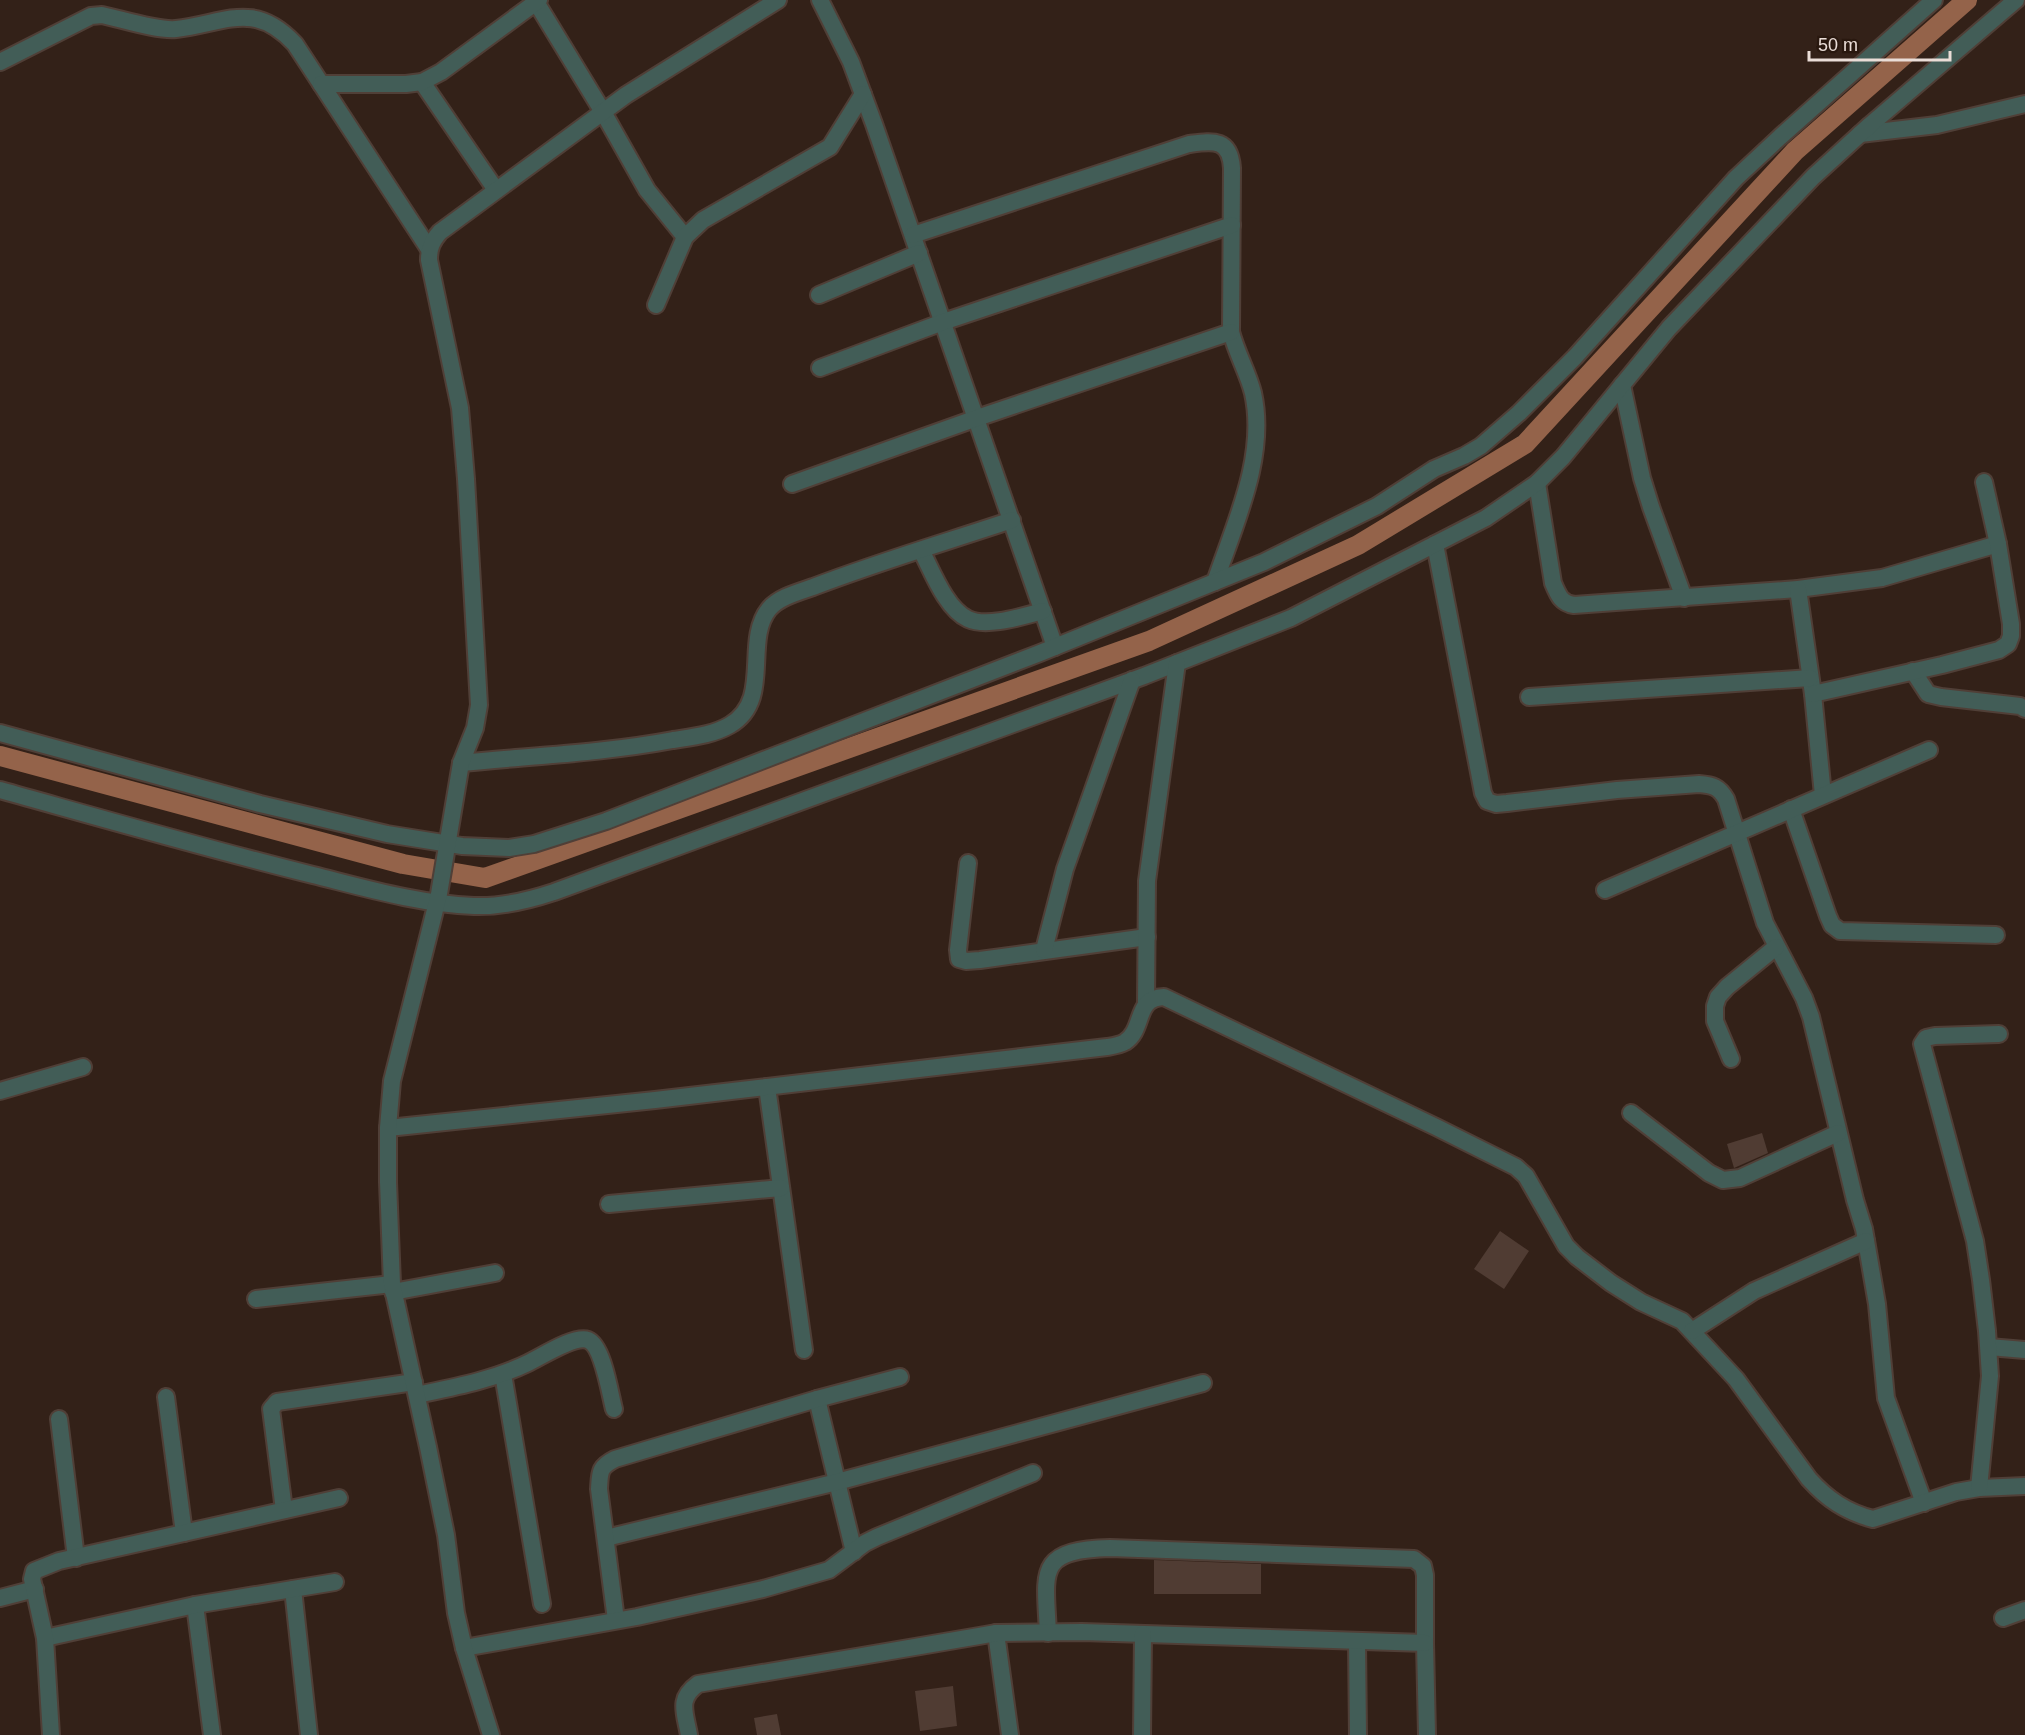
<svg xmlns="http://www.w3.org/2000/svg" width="2025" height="1735" font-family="Arial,sans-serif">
<rect width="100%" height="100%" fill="#332118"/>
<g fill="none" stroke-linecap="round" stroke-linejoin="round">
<polyline stroke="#94634a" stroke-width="20" points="0,756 403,864 485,878 1149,641 1358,545 1525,444 1795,151 1967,0"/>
</g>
<g fill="#503c33">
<polygon points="1762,1133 1768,1153 1734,1168 1727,1144"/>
<polygon points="1500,1231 1529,1251 1504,1289 1474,1269"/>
<polygon points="1154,1560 1261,1564 1261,1594 1154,1594"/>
<polygon points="953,1686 957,1726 920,1731 915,1691"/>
<polygon points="777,1714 781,1735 757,1735 754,1718"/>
</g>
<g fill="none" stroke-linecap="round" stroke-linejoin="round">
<g stroke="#503f37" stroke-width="20">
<g id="minor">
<polyline points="820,0 851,62 874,124 1055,647"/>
<polyline points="536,2 603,112 647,190 685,237"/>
<path d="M0,62L91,16L102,15C121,19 158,31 176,29C226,23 254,0 295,44L429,249"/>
<polyline points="422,82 496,190"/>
<polyline points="321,84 406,84 422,82 441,72 539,0"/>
<polyline points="1860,134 1937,125 2025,104"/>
<path d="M913,235L1189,144C1213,141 1230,138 1232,168L1231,332C1237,354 1248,373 1253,393C1267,456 1235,523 1215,582"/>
<polyline points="819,295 919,253"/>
<polyline points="656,305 685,237 703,220 830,147 863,94"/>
<polyline points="820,368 943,322 1232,225"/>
<polyline points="1622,385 1642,478 1651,507 1684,598"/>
<path d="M1537,483L1553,583C1558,595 1561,603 1574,605L1798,589L1882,578L1998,544"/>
<polyline points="792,484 977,418 1231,332"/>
<path d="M1435,544L1483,793L1487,801L1496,804L1507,803L1617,790L1699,784C1713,785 1719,787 1726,799L1765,923L1804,998L1811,1017L1855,1200L1864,1229L1877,1304L1886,1398L1924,1503"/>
<path d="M921,550C932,571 946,609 968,619C987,628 1023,616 1043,611"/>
<polyline points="1798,589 1813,694 1823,795"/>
<polyline points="1913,671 1928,694 1941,697 2020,706 2025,709"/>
<polyline points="1813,694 1942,665 1999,650 2008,644 2011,636 2011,624 1998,544 1984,482"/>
<polyline points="1529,697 1810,678"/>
<polyline points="0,733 260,804 387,834 462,846 509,848 534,844 606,821 1040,653 1264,562 1377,506 1434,469 1464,456 1481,446 1519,413 1575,357 1736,178 1780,137 1934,0"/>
<path d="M461,763C531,756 604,753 673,740C692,737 713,735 730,725C773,700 743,641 769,609C779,597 799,592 813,587C878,562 946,542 1012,520"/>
<path d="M0,790C104,819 208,849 313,875C365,888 419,904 474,906C502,907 527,901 554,892L1144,676L1291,618L1486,518L1537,483L1563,457L1669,328L1813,177L1870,125L2016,0"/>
<polyline points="1791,809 1828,916 1832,925 1840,931 1996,935"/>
<polyline points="968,863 958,950 959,959 966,961 980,960 1147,937"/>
<polyline points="1605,890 1929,750"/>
<polyline points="1044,950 1065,869 1132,680"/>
<polyline points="1146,1003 1147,881 1177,663"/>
<polyline points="1731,1059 1715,1021 1715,1006 1718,997 1727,987 1776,947"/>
<polyline points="767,1087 804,1350"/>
<polyline points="0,1091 83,1067"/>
<polyline points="1631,1113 1709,1173 1723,1180 1740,1178 1838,1133"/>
<path d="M388,1128L655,1100L1107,1047C1113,1046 1120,1045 1125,1042C1145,1029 1134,998 1164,997L1436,1127L1516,1167L1526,1176L1566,1246L1577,1257L1611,1283L1641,1302L1682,1321L1736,1379L1809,1479C1827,1499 1846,1512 1873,1519L1956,1492L1979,1488L2025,1486"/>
<polyline points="609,1204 781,1188"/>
<polyline points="393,1292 495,1273"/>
<polyline points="256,1299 392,1284"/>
<polyline points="1692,1331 1754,1291 1866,1241"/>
<polyline points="1989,1347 2025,1350"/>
<polyline points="503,1374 542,1604"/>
<path d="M417,1395C455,1387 493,1380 528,1363C541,1357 574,1335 588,1340C603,1346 610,1394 614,1409"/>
<polyline points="166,1397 184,1533"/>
<polyline points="817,1399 854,1552"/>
<polyline points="59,1419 76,1558"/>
<polyline points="1979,1488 1990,1376 1987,1331 1981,1280 1975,1241 1922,1044 1926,1038 1935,1036 1999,1034"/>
<polyline points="284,1510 271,1409 277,1402 414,1382"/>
<polyline points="606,1538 837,1482 1203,1383"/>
<polyline points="293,1589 309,1735"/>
<polyline points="0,1598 35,1589"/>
<polyline points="195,1605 212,1735"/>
<polyline points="2003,1618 2025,1610"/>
<path d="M616,1620L599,1489C600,1472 599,1467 615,1459L817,1399L900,1377"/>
<polyline points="996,1633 1010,1735"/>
<path d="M1048,1633C1045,1571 1036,1550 1110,1548L1414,1559L1423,1566L1425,1575V1643L1427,1735"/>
<polyline points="45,1638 195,1605 335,1582"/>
<polyline points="1357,1641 1358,1735"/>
<polyline points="464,1648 637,1617 763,1589 829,1570 865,1543 877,1537 1033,1473"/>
<polyline points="51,1735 45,1638 32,1579 34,1571 59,1561 339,1498"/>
<path d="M491,1735L464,1648L456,1613L446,1535L428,1447L392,1284L388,1182V1128L392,1081L439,894L461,763L475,728L479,705L466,479L460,408L429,260C429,248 432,241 440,232L626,95L778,0"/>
<path d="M689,1735C685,1712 677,1699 698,1684L979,1636L996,1633L1082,1632L1425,1643"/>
<polyline points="1142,1735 1143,1634"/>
</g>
</g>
<use href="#minor" stroke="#425d57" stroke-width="16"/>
</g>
<path d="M1809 51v9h141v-9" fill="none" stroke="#eaddd7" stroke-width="3"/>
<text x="1818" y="51" font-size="18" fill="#eaddd7" stroke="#29180f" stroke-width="4.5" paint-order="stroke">50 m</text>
</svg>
